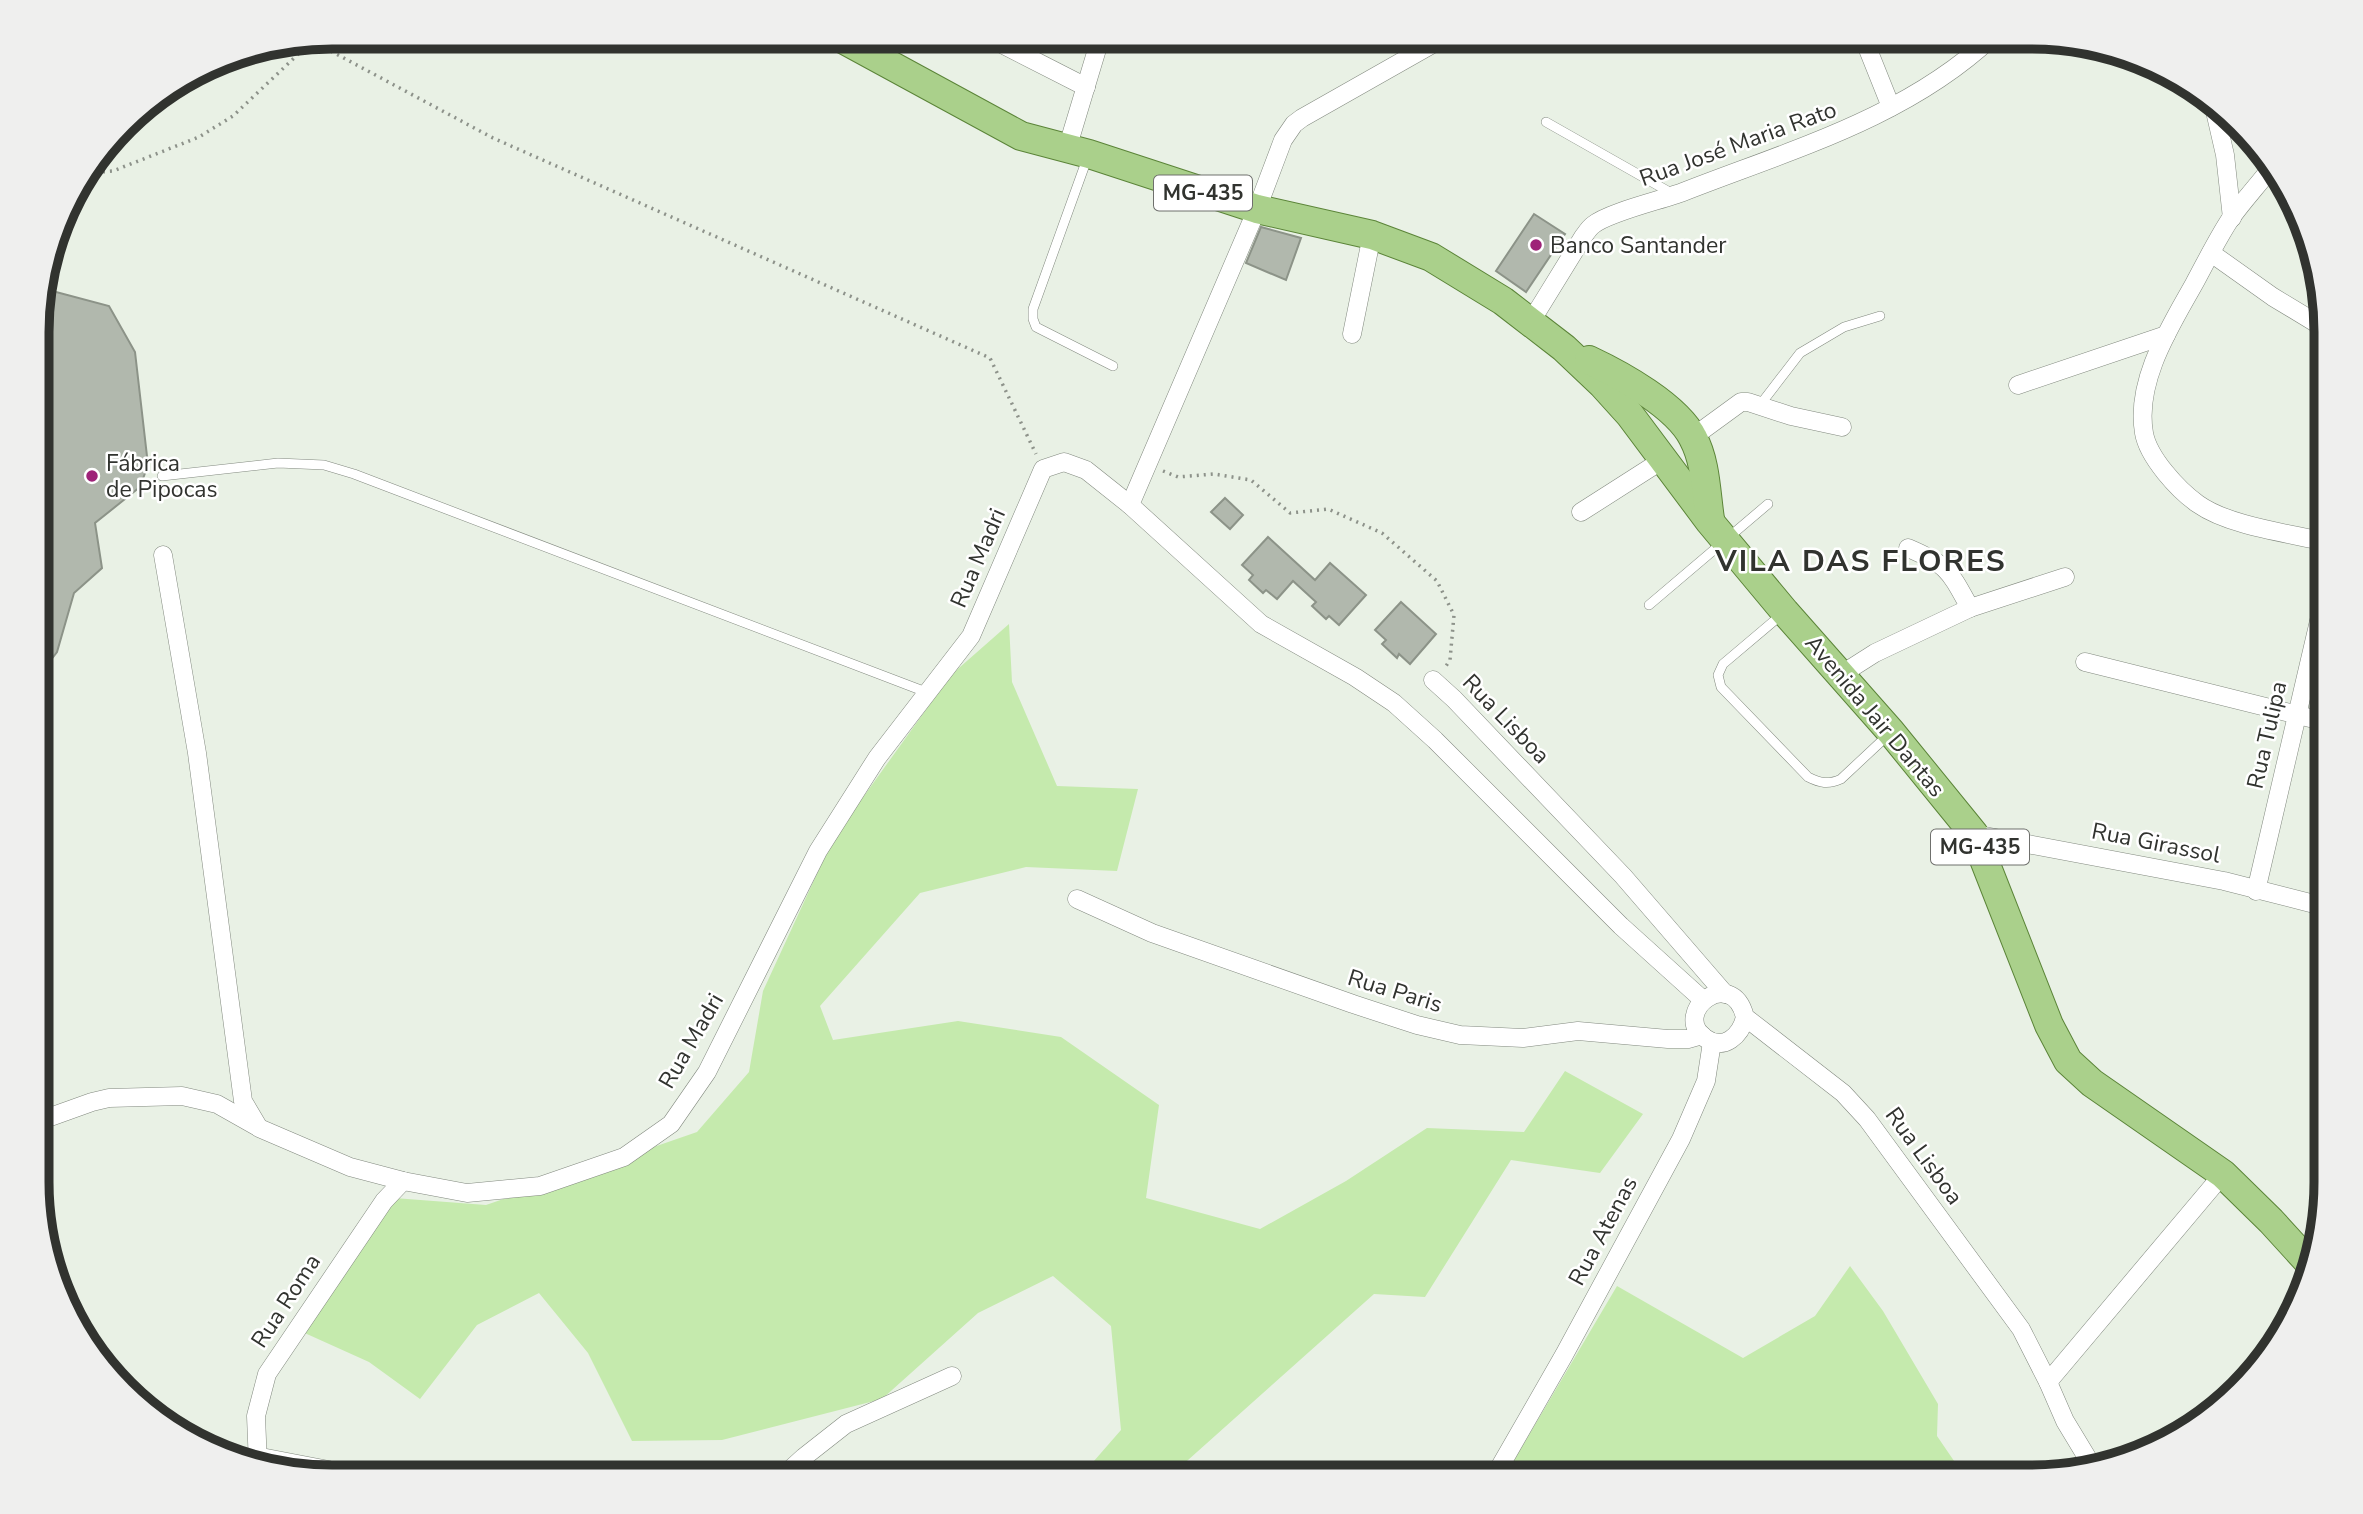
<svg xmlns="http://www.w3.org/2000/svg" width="2363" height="1514" font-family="'Nunito Sans',sans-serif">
<rect width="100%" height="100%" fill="#e9f1e5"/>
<g fill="#c5eaad">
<polygon points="1009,624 1012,682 1057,786 1138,789 1117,871 1026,867 920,893 820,1006 833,1040 958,1021 1061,1037 1159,1105 1146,1198 1260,1229 1346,1181 1427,1128 1524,1132 1565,1071 1643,1114 1600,1173 1511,1160 1425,1297 1374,1294 1169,1477 1080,1477 1121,1430 1111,1326 1053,1276 978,1313 882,1399 722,1440 632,1441 588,1353 539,1293 477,1325 420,1399 369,1362 298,1330 381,1197 486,1205 697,1132 749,1072 763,991 833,839 951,675"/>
<polygon points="1850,1266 1883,1311 1938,1404 1937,1436 1965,1477 1504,1477 1617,1286 1743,1358 1815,1316"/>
</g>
<g fill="#b1b8ad" stroke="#8c9388" stroke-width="2">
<polygon points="1534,214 1565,234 1526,292 1496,271"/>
<polygon points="1261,227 1301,238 1286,280 1246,263"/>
<polygon points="41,288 109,306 135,352 148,465 140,487 95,523 102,568 74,593 57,652 39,675 39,294"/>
<polygon points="1225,498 1243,515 1230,529 1211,512"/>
<polygon points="1268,537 1315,580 1330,563 1366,595 1339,625 1329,616 1326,619 1312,606 1316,602 1293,581 1277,599 1266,590 1263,593 1249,580 1253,575 1242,565"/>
<polygon points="1401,602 1436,634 1410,664 1399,654 1397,658 1382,644 1386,640 1375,630"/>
</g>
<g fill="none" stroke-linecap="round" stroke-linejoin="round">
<g stroke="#82897f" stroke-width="10">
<g id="lane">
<polyline points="1546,122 1673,194"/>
<polyline points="1087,159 1033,309 1033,319 1036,327 1113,366"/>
<polyline points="1760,405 1800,353 1844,327 1880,316"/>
<polyline points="162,476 278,463 324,465 354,474 926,692"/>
<polyline points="1649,605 1768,504"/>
<path d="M1781,615L1723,664L1718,675L1721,687L1808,777C1820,783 1828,785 1841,779L1887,736"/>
</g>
</g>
<g stroke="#82897f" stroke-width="19">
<g id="street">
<polyline points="988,37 1086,87"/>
<polyline points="1445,37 1302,118 1294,124 1283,140 1257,209 1130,505 1261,624 1355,677 1394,703 1435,740 1621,926 1703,1000"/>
<polyline points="1863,37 1891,107"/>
<polyline points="2214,107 2225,155 2232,218"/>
<polyline points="1067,149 1098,46 1098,43 1092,37"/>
<path d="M2271,168C2258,185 2243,201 2231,218C2217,239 2206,262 2194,284C2170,327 2135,381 2144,433C2148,457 2178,490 2198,504C2229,526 2288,533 2326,542"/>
<polyline points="2211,253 2273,297 2326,329"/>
<path d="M1530,323L1583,237C1586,233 1589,228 1593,225C1609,212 1662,200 1683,192C1790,150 1906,118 1992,37"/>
<polyline points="1352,334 1372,235"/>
<polyline points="2018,385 2166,335"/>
<polyline points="1693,437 1741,402 1748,402 1791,416 1842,427"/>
<polyline points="1581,512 1664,459"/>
<path d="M1908,548C1948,565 1949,570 1970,608"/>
<polyline points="163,555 197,753 243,1101 259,1128 350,1167 403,1181 467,1193 540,1186 624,1157 671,1124 707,1072 818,851 877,758 971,636 1043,469 1064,462 1086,470 1130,505"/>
<polyline points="2085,662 2326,722"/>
<polyline points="1842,674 1875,653 1970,608 2065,577"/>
<polyline points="1433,680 1454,699 1623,876 1725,994"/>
<polyline points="1974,834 2224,881 2326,907"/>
<polyline points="2256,891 2326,591"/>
<polyline points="1077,899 1152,933 1353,1004 1417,1025 1460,1035 1523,1038 1578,1031 1668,1039 1688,1039 1702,1035"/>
<path d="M1745,1017C1741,1035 1724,1052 1705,1038C1670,1013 1732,964 1745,1017L1843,1093L1867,1119L2021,1329L2048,1382L2065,1421L2091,1464"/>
<polyline points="39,1121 92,1102 109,1098 182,1096 217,1104 256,1126"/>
<polyline points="2048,1382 2223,1174"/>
<polyline points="256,1456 365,1477"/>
<polyline points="258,1465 256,1416 267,1374 384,1201 403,1181"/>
<polyline points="782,1477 804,1457 846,1424 952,1376"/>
<polyline points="1494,1477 1564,1355 1681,1139 1706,1081 1712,1042"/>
</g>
</g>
<g stroke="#5b8438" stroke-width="30">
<g id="primary">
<polyline points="839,37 1021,136 1089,154 1257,209 1372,235 1431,257 1503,301 1564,348 1602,384 1630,415 1710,522 1785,612 1891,732 1974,834 2049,1025 2068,1061 2092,1083 2223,1174 2271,1221 2313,1267"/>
<path d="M1589,360C1621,375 1677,406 1693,438C1706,462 1706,493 1710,519"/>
</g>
</g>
<g stroke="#8d928a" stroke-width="3.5" stroke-dasharray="2 5" stroke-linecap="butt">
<polyline points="89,173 113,171 199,137 233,116 312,41 493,138 990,358 1036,454"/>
<polyline points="1163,471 1178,477 1214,474 1251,480 1290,513 1328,509 1382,533 1437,581 1454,615 1450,660 1446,666"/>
</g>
<use href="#lane" stroke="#fff" stroke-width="9"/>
<use href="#street" stroke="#fff" stroke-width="18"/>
<use href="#primary" stroke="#aad08b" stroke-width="28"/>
</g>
<g fill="#9e2278" stroke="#fff" stroke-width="2.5">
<circle cx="1536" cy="245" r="7"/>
<circle cx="92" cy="476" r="7"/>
</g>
<g text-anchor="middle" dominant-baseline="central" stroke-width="5" stroke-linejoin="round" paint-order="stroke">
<g fill="#fff" stroke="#6f706d" stroke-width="2">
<rect x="1154" y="175.5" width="98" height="35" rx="5"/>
<rect x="1931" y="829.5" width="98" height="35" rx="5"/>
</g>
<g font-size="21" font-weight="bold" fill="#31332f">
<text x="1203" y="193">MG-435</text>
<text x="1980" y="847">MG-435</text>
</g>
<g font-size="23" fill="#31332f" stroke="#fff">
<text transform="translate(1738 144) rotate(-20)">Rua José Maria Rato</text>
<text transform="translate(978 558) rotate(-67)">Rua Madri</text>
<text transform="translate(1875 716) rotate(50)">Avenida Jair Dantas</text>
<text transform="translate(1506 719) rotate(46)">Rua Lisboa</text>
<text transform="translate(2267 735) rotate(-77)">Rua Tulipa</text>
<text transform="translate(2156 843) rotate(11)">Rua Girassol</text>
<text transform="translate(1395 991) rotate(17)">Rua Paris</text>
<text transform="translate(691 1041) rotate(-60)">Rua Madri</text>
<text transform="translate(1924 1156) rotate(54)">Rua Lisboa</text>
<text transform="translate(1603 1231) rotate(-62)">Rua Atenas</text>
<text transform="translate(286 1301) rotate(-57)">Rua Roma</text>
</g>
<g font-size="23" fill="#31332f" stroke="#fff" text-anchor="start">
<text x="1550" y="245">Banco Santander</text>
<text x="106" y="463">Fábrica<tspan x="106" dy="26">de Pipocas</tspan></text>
</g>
<g font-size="30" font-weight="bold" letter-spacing="2" fill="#31332f" stroke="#fff">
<text x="1861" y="561">VILA DAS FLORES</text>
</g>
</g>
<path d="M0 0H2363V1514H0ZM332 49H2031A283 283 0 0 1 2314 332V1182A283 283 0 0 1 2031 1465H332A283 283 0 0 1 49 1182V332A283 283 0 0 1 332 49Z" fill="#efefee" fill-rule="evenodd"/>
<path fill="none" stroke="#31332f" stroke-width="9" d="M332 49H2031A283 283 0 0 1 2314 332V1182A283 283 0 0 1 2031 1465H332A283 283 0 0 1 49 1182V332A283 283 0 0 1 332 49Z"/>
</svg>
